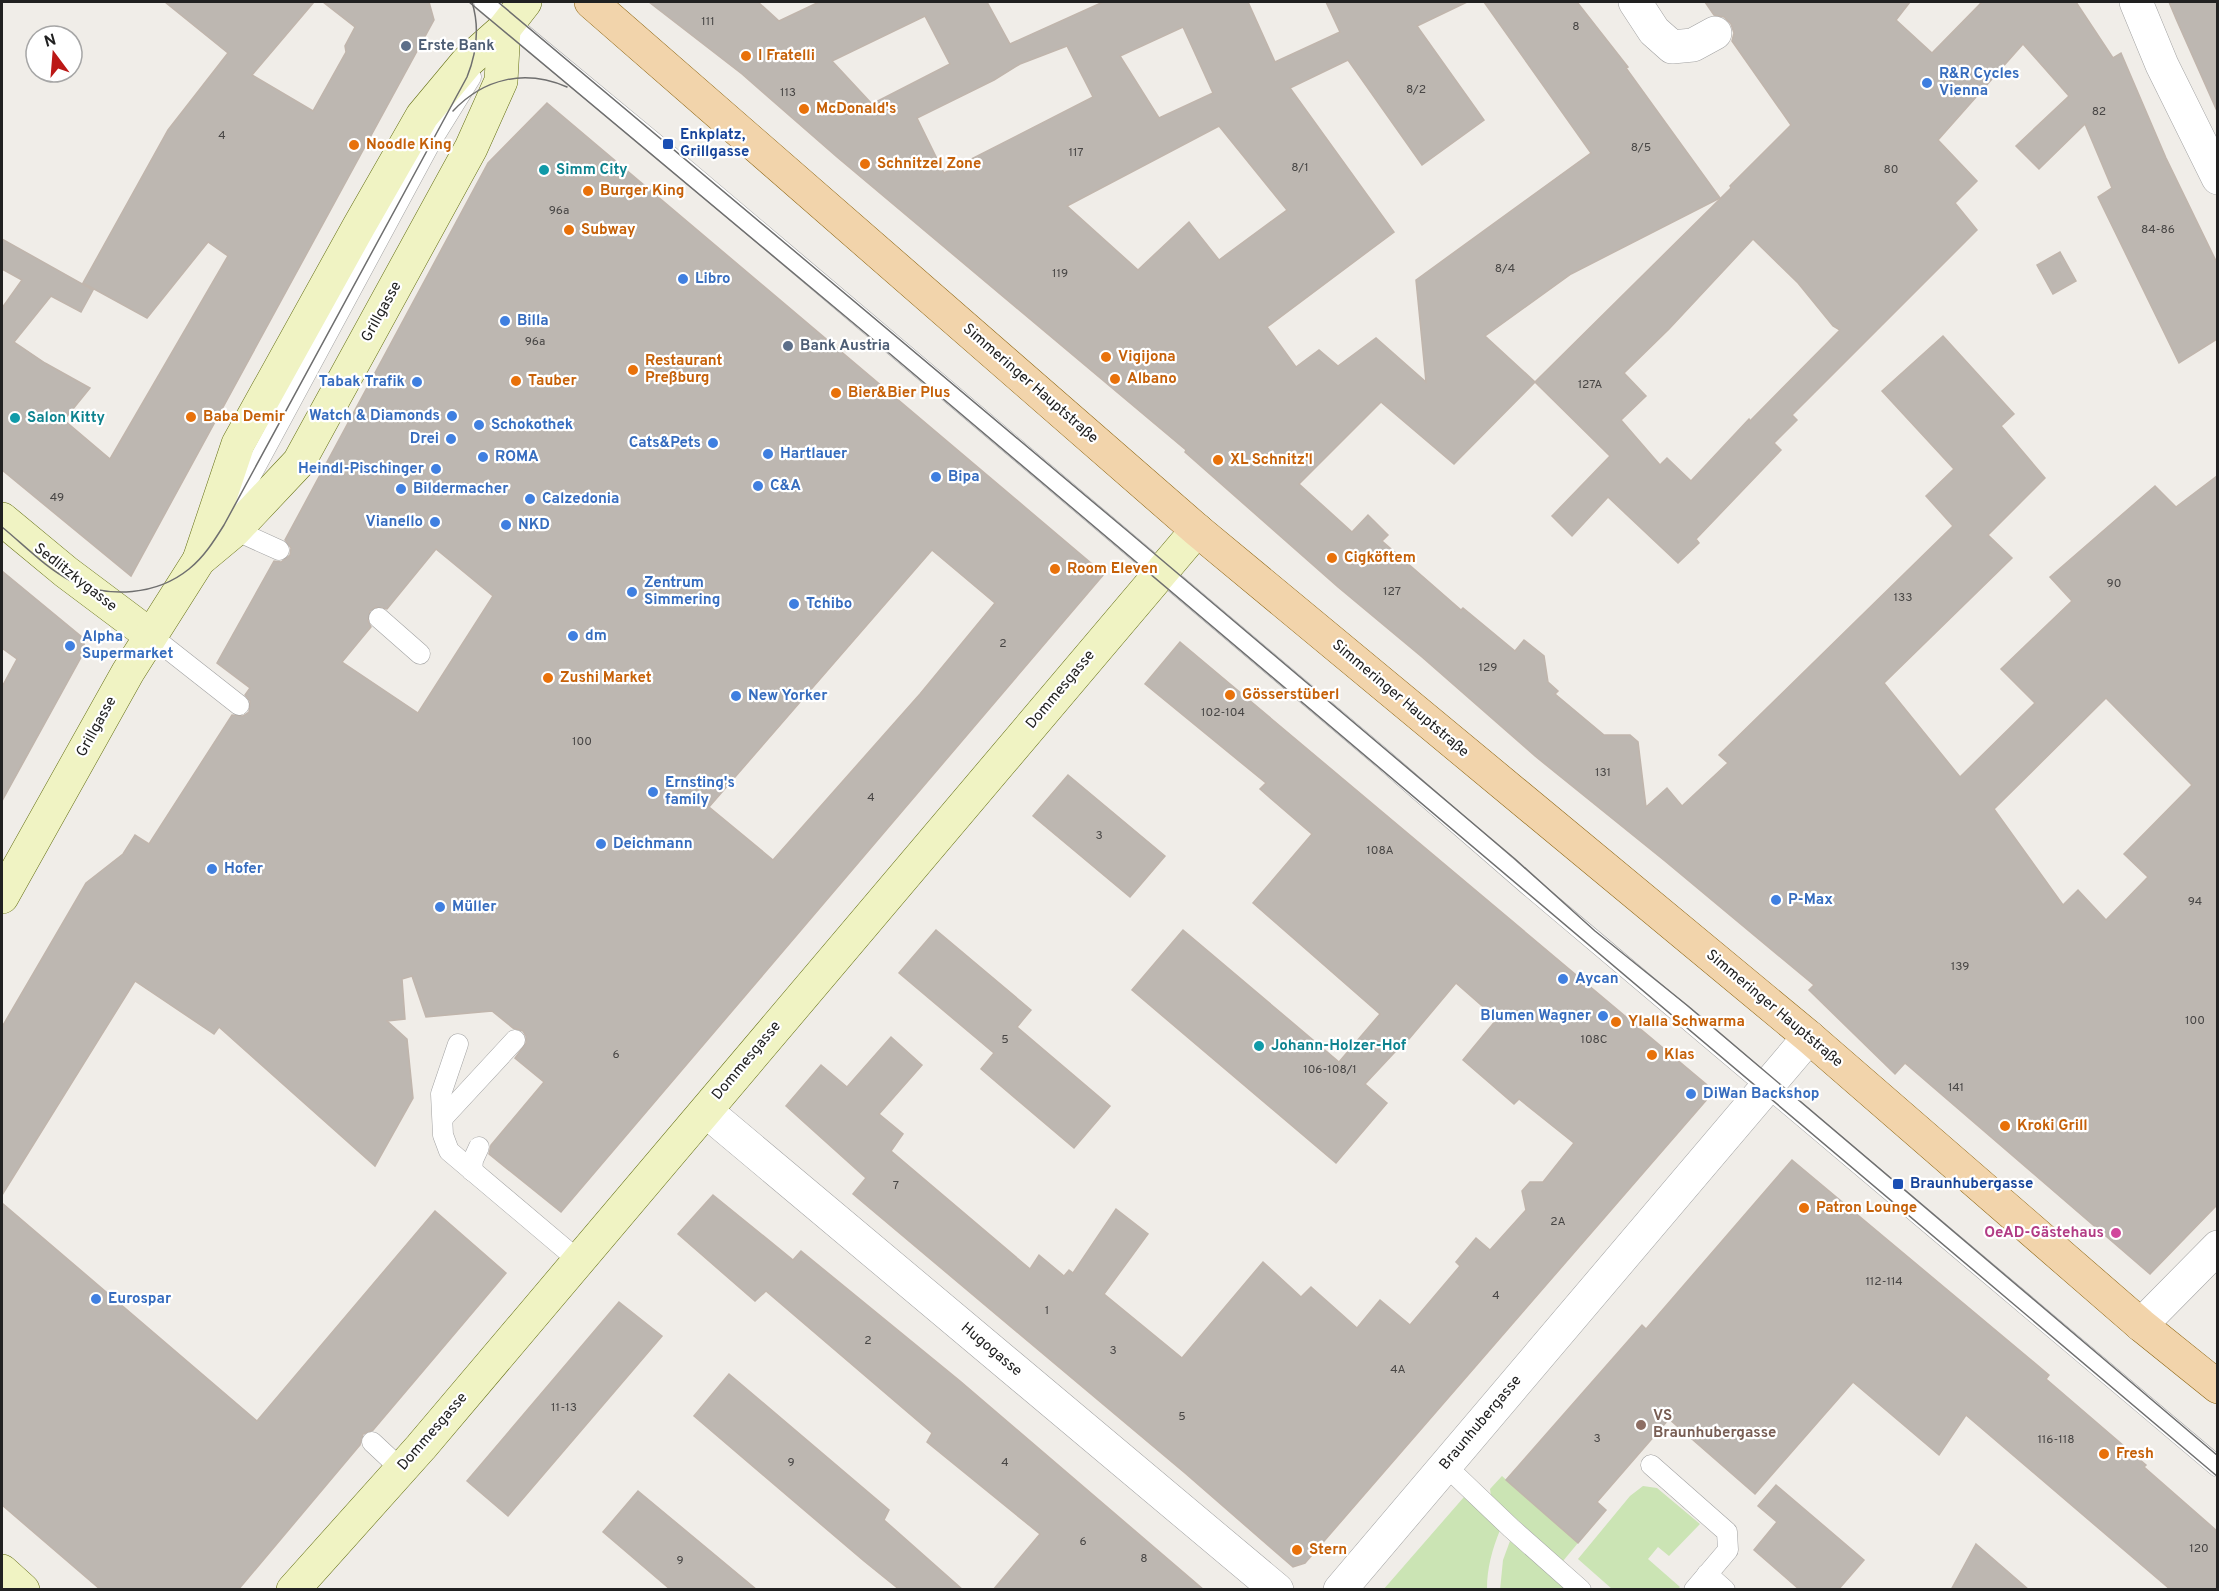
<svg xmlns="http://www.w3.org/2000/svg" width="2219" height="1591" font-family="Overpass,sans-serif">
<rect width="100%" height="100%" fill="#f0ede8"/>
<g fill="#cbe4b4">
<polygon points="1502,1476 1578,1543 1563,1561 1491,1496 1490,1489"/>
<polygon points="1643,1486 1657,1488 1700,1524 1669,1556 1658,1547 1648,1559 1680,1587 1678,1589 1612,1589 1578,1559 1630,1496"/>
<path d="M1464,1497L1500,1530C1492,1550 1487,1568 1487,1589L1383,1590Z"/>
<polygon points="1510,1541 1567,1589 1500,1590 1503,1560"/>
</g>
<g fill="#bdb7b1" stroke="#c0b5ac" stroke-width="1.5" fill-rule="evenodd">
<polygon points="165,2 314,2 252,75 313,111 346,52 345,46 355,27 323,2 429,2 434,20 131,576 2,470 2,308 22,280 2,269 2,239 93,290 81,312 51,296 14,342 45,363 90,388 64,420 110,459 228,256 208,242 147,318 83,283 168,130 228,53"/>
<path d="M649,2H758L779,21L819,2H987L1010,44L1103,2H1248L1275,62L1340,32L1326,2H1467L1417,26L1484,120L1422,165L1348,60L1290,88L1394,232L1267,327L1296,367L1319,350L1338,366L1376,338L1426,382L1416,280L1591,153L1484,2H1577L1628,67L1626,68L1720,198L1571,274L1485,336L1535,382L1454,464L1381,402L1299,484L1352,532L1368,515L1388,535L1382,541L1461,610L1463,608L1515,651L1524,640L1544,656L1548,682L1558,691L1555,694L1604,735H1630L1638,742L1646,807L1667,788L1682,806L1728,763L1719,755L1953,526L1926,496L1954,469L1882,391L1943,336L2014,414L2001,426L2045,478L1988,535L2012,558L1884,683L1960,777L2035,703L2001,669L2072,601L2050,577L2155,486L2176,507L2217,476V1205L2150,1274L1905,1063L1895,1074L1809,990L1814,985L1665,861L1535,756L1422,657L1338,587L1185,452L1186,450L837,157L742,74ZM925,16L950,64L872,104L832,61ZM1183,27L1213,93L1159,118L1120,56ZM1067,46L1093,97L944,173L917,118L994,80L1020,64ZM1219,126L1287,210L1219,260L1189,222L1138,270L1067,206ZM2106,698L2192,785L2124,854L2148,877L2106,920L2078,890L2063,905L1994,809Z"/>
<path d="M1705,2H1910L1896,20L1932,53L1982,2H2076L2113,58L2121,53L2166,158L2217,263V339L2179,363L2098,197L2112,188L2085,124L2039,169L2016,146L2069,96L2023,44L1938,140L1977,181L1955,203L1977,230L1792,415L1797,420L1774,443L1781,450L1696,539L1699,543L1678,563L1608,497L1572,536L1552,516L1610,456L1535,382L1731,188L1730,186L1791,125L1732,41L1734,33L1731,24L1724,17L1714,15ZM1753,239L1798,283L1833,326L1840,330L1750,421L1749,419L1691,481L1667,458L1660,465L1621,420L1646,396L1624,373L1669,329Z"/>
<polygon points="2169,2 2217,2 2217,111 2177,21"/>
<path d="M547,103L1104,574L561,1212L489,1154L491,1145L544,1082L515,1058L526,1043V1036L523,1031L513,1028L492,1011L426,1017L412,976L402,979L405,1019L387,1021L407,1039L413,1098L375,1166L219,1027L214,1034L135,981L2,1195V1027L86,883L123,854L135,835L149,844L232,715L243,716L249,712L250,701L245,695L250,688L217,663L274,561L281,562L290,555L291,548L285,540L488,163ZM436,549L493,596L418,713L342,662L371,627L368,621L370,611L376,607L387,609ZM932,550L995,603L920,694L773,860L709,807Z"/>
<polygon points="2060,252 2076,281 2053,294 2037,265"/>
<polygon points="2,571 83,638 85,650 2,801 2,687 17,659 2,648"/>
<polygon points="1180,642 1707,1085 1709,1097 1305,1563 1293,1567 1185,1473 853,1194 866,1178 786,1106 821,1065 847,1087 891,1037 922,1065 879,1114 903,1134 891,1151 1030,1269 1039,1255 1064,1276 1069,1270 1073,1273 1116,1209 1148,1234 1104,1294 1182,1358 1263,1262 1301,1297 1311,1287 1357,1328 1380,1300 1410,1325 1460,1266 1456,1262 1476,1238 1490,1250 1526,1210 1522,1191 1530,1182 1543,1182 1574,1143 1519,1099 1514,1104 1463,1060 1497,1019 1456,983 1409,1039 1408,1038 1365,1084 1387,1103 1336,1163 1132,990 1183,930 1339,1062 1380,1014 1253,903 1312,834 1260,789 1266,783 1145,684"/>
<polygon points="1068,775 1165,856 1130,897 1033,816"/>
<polygon points="936,930 1031,1010 1017,1027 1110,1106 1074,1148 981,1069 994,1053 899,973"/>
<polygon points="1792,1160 2049,1375 2046,1379 2146,1465 2144,1467 2217,1531 2217,1590 2171,1590 1966,1415 1939,1455 1853,1382 1755,1494 1669,1419 1597,1502 1606,1510 1578,1543 1506,1480 1642,1325 1646,1329"/>
<polygon points="713,1195 793,1260 801,1251 960,1381 1204,1590 993,1590 1040,1534 927,1442 932,1433 766,1291 755,1301 678,1234"/>
<polygon points="2,1203 257,1421 435,1211 506,1273 373,1430 363,1434 360,1445 238,1590 101,1590 2,1505"/>
<polygon points="619,1302 662,1336 508,1516 467,1481"/>
<polygon points="729,1374 889,1510 884,1520 963,1590 900,1590 864,1561 694,1416"/>
<polygon points="1776,1485 1864,1560 1838,1590 1800,1590 1754,1550 1777,1522 1758,1506"/>
<polygon points="638,1491 757,1590 671,1590 603,1532"/>
<polygon points="1976,1544 2029,1590 1951,1590"/>
</g>
<g fill="none" stroke-linecap="round" stroke-linejoin="round">
<g stroke="#a2a2a2" stroke-width="21">
<g id="lane">
<polyline points="484,2 658,146 1383,759 1528,885 2218,1467"/>
<polyline points="223,527 432,140 471,77"/>
<polyline points="228,527 279,550"/>
<polyline points="379,618 420,654"/>
<polyline points="150,635 239,705"/>
<polyline points="458,1044 441,1094 443,1135 449,1151 578,1260"/>
<polyline points="443,1118 515,1040"/>
<polyline points="472,1171 473,1160 479,1147"/>
<polyline points="372,1442 401,1469"/>
<polyline points="1445,1465 1511,1528 1581,1590"/>
<polyline points="1651,1465 1727,1532 1728,1550 1694,1590"/>
<polyline points="1707,1574 1725,1590"/>
</g>
</g>
<g stroke="#a2a2a2" stroke-width="34">
<g id="street">
<polyline points="1635,2 1654,31 1672,47 1693,45 1715,33"/>
<polyline points="2136,2 2162,65 2218,178"/>
<polyline points="706,1111 1277,1590"/>
<polyline points="2141,1325 2218,1247"/>
<polyline points="1340,1590 1809,1037"/>
</g>
</g>
<g stroke="#636e11" stroke-width="34">
<g id="secondary">
<polyline points="2,519 66,572 150,635"/>
<polyline points="199,560 235,530 299,462 471,148 501,81 504,29"/>
<polyline points="2,897 128,672 199,560 238,444 359,226 422,116 467,62 504,29 525,2"/>
<polyline points="2,1571 23,1590"/>
<polyline points="293,1590 421,1447 1197,530"/>
</g>
</g>
<g stroke="#8d6511" stroke-width="34">
<polyline id="primary" points="591,2 1197,530 1809,1037 2141,1325 2218,1387"/>
</g>
<use href="#lane" stroke="#fff" stroke-width="20"/>
<use href="#street" stroke="#fff" stroke-width="33"/>
<use href="#secondary" stroke="#f0f3c3" stroke-width="33"/>
<use href="#primary" stroke="#f2d4ab" stroke-width="33"/>
<g stroke="#6f6f6f" stroke-width="1.5">
<polyline points="469,2 870,337 2218,1477"/>
<polyline points="498,2 1130,533 1515,859 1595,931 1688,1006 2218,1456"/>
<path d="M453,111C484,78 525,69 567,87"/>
<path d="M2,527C24,545 46,568 71,581C109,599 157,595 189,569C204,557 214,541 224,525L467,77C477,52 480,28 472,2"/>
</g>
</g>
<g fill="#5c6f8a" stroke="#fff" stroke-width="2">
<circle cx="406" cy="46" r="6"/>
<circle cx="788" cy="346" r="6"/>
</g>
<g fill="#e8710a" stroke="#fff" stroke-width="2">
<circle cx="746" cy="56" r="6"/>
<circle cx="804" cy="109" r="6"/>
<circle cx="354" cy="145" r="6"/>
<circle cx="865" cy="164" r="6"/>
<circle cx="588" cy="191" r="6"/>
<circle cx="569" cy="230" r="6"/>
<circle cx="1106" cy="357" r="6"/>
<circle cx="633" cy="370" r="6"/>
<circle cx="1115" cy="379" r="6"/>
<circle cx="516" cy="381" r="6"/>
<circle cx="836" cy="393" r="6"/>
<circle cx="191" cy="417" r="6"/>
<circle cx="1218" cy="460" r="6"/>
<circle cx="1332" cy="558" r="6"/>
<circle cx="1055" cy="569" r="6"/>
<circle cx="548" cy="678" r="6"/>
<circle cx="1230" cy="695" r="6"/>
<circle cx="1616" cy="1022" r="6"/>
<circle cx="1652" cy="1055" r="6"/>
<circle cx="2005" cy="1126" r="6"/>
<circle cx="1804" cy="1208" r="6"/>
<circle cx="2104" cy="1454" r="6"/>
<circle cx="1297" cy="1550" r="6"/>
</g>
<g fill="#3f7fe0" stroke="#fff" stroke-width="2">
<circle cx="1927" cy="83" r="6"/>
<circle cx="683" cy="279" r="6"/>
<circle cx="505" cy="321" r="6"/>
<circle cx="417" cy="382" r="6"/>
<circle cx="452" cy="416" r="6"/>
<circle cx="479" cy="425" r="6"/>
<circle cx="451" cy="439" r="6"/>
<circle cx="713" cy="443" r="6"/>
<circle cx="768" cy="454" r="6"/>
<circle cx="483" cy="457" r="6"/>
<circle cx="436" cy="469" r="6"/>
<circle cx="936" cy="477" r="6"/>
<circle cx="758" cy="486" r="6"/>
<circle cx="401" cy="489" r="6"/>
<circle cx="530" cy="499" r="6"/>
<circle cx="435" cy="522" r="6"/>
<circle cx="506" cy="525" r="6"/>
<circle cx="632" cy="592" r="6"/>
<circle cx="794" cy="604" r="6"/>
<circle cx="573" cy="636" r="6"/>
<circle cx="70" cy="646" r="6"/>
<circle cx="736" cy="696" r="6"/>
<circle cx="653" cy="792" r="6"/>
<circle cx="601" cy="844" r="6"/>
<circle cx="212" cy="869" r="6"/>
<circle cx="1776" cy="900" r="6"/>
<circle cx="440" cy="907" r="6"/>
<circle cx="1563" cy="979" r="6"/>
<circle cx="1603" cy="1016" r="6"/>
<circle cx="1691" cy="1094" r="6"/>
<circle cx="96" cy="1299" r="6"/>
</g>
<g fill="#1a4fb4" stroke="#fff" stroke-width="2">
<rect x="662" y="138" width="12" height="12" rx="3"/>
<rect x="1892" y="1178" width="12" height="12" rx="3"/>
</g>
<g fill="#0f9aa8" stroke="#fff" stroke-width="2">
<circle cx="544" cy="170" r="6"/>
<circle cx="15" cy="418" r="6"/>
<circle cx="1259" cy="1046" r="6"/>
</g>
<circle fill="#d1479c" stroke="#fff" stroke-width="2" cx="2116" cy="1233" r="6"/>
<circle fill="#8d6e63" stroke="#fff" stroke-width="2" cx="1641" cy="1425" r="6"/>
<g text-anchor="middle" dominant-baseline="central" stroke-width="4.5" stroke-linejoin="round" paint-order="stroke">
<g font-size="12" fill="#484645">
<text x="708" y="22">111</text>
<text x="1576" y="27">8</text>
<text x="1416" y="90">8/2</text>
<text x="788" y="93">113</text>
<text x="2099" y="112">82</text>
<text x="222" y="136">4</text>
<text x="1641" y="148">8/5</text>
<text x="1076" y="153">117</text>
<text x="1300" y="168">8/1</text>
<text x="1891" y="170">80</text>
<text x="559" y="211">96a</text>
<text x="2158" y="230">84-86</text>
<text x="1505" y="269">8/4</text>
<text x="1060" y="274">119</text>
<text x="535" y="342">96a</text>
<text x="1590" y="385">127A</text>
<text x="57" y="498">49</text>
<text x="2114" y="584">90</text>
<text x="1392" y="592">127</text>
<text x="1903" y="598">133</text>
<text x="1003" y="644">2</text>
<text x="1488" y="668">129</text>
<text x="1223" y="713">102-104</text>
<text x="582" y="742">100</text>
<text x="1603" y="773">131</text>
<text x="871" y="798">4</text>
<text x="1099" y="836">3</text>
<text x="1380" y="851">108A</text>
<text x="2195" y="902">94</text>
<text x="1960" y="967">139</text>
<text x="2195" y="1021">100</text>
<text x="1005" y="1040">5</text>
<text x="1594" y="1040">108C</text>
<text x="616" y="1055">6</text>
<text x="1330" y="1070">106-108/1</text>
<text x="1956" y="1088">141</text>
<text x="896" y="1186">7</text>
<text x="1558" y="1222">2A</text>
<text x="1884" y="1282">112-114</text>
<text x="1496" y="1296">4</text>
<text x="1047" y="1311">1</text>
<text x="868" y="1341">2</text>
<text x="1113" y="1351">3</text>
<text x="1398" y="1370">4A</text>
<text x="564" y="1408">11-13</text>
<text x="1182" y="1417">5</text>
<text x="1597" y="1439">3</text>
<text x="2056" y="1440">116-118</text>
<text x="791" y="1463">9</text>
<text x="1005" y="1463">4</text>
<text x="1083" y="1542">6</text>
<text x="2199" y="1549">120</text>
<text x="1144" y="1559">8</text>
<text x="680" y="1561">9</text>
</g>
<g font-size="15" font-weight="bold" fill="#4e5e75" stroke="#fff" text-anchor="start">
<text x="418" y="46">Erste Bank</text>
<text x="800" y="346">Bank Austria</text>
</g>
<g font-size="15" font-weight="bold" fill="#c56008" stroke="#fff" text-anchor="start">
<text x="758" y="56">I Fratelli</text>
<text x="816" y="109">McDonald's</text>
<text x="366" y="145">Noodle King</text>
<text x="877" y="164">Schnitzel Zone</text>
<text x="600" y="191">Burger King</text>
<text x="581" y="230">Subway</text>
<text x="1118" y="357">Vigijona</text>
<text x="645" y="361">Restaurant<tspan x="645" dy="17">Preßburg</tspan></text>
<text x="1127" y="379">Albano</text>
<text x="528" y="381">Tauber</text>
<text x="848" y="393">Bier&amp;Bier Plus</text>
<text x="203" y="417">Baba Demir</text>
<text x="1230" y="460">XL Schnitz'l</text>
<text x="1344" y="558">Cigköftem</text>
<text x="1067" y="569">Room Eleven</text>
<text x="560" y="678">Zushi Market</text>
<text x="1242" y="695">Gösserstüberl</text>
<text x="1628" y="1022">Ylalla Schwarma</text>
<text x="1664" y="1055">Klas</text>
<text x="2017" y="1126">Kroki Grill</text>
<text x="1816" y="1208">Patron Lounge</text>
<text x="2116" y="1454">Fresh</text>
<text x="1309" y="1550">Stern</text>
</g>
<g font-size="15" font-weight="bold" fill="#366cbe" stroke="#fff" text-anchor="start">
<text x="1939" y="74">R&amp;R Cycles<tspan x="1939" dy="17">Vienna</tspan></text>
<text x="695" y="279">Libro</text>
<text x="517" y="321">Billa</text>
<text x="405" y="382" text-anchor="end">Tabak Trafik</text>
<text x="440" y="416" text-anchor="end">Watch &amp; Diamonds</text>
<text x="491" y="425">Schokothek</text>
<text x="439" y="439" text-anchor="end">Drei</text>
<text x="701" y="443" text-anchor="end">Cats&amp;Pets</text>
<text x="780" y="454">Hartlauer</text>
<text x="495" y="457">ROMA</text>
<text x="424" y="469" text-anchor="end">Heindl-Pischinger</text>
<text x="948" y="477">Bipa</text>
<text x="770" y="486">C&amp;A</text>
<text x="413" y="489">Bildermacher</text>
<text x="542" y="499">Calzedonia</text>
<text x="423" y="522" text-anchor="end">Vianello</text>
<text x="518" y="525">NKD</text>
<text x="644" y="583">Zentrum<tspan x="644" dy="17">Simmering</tspan></text>
<text x="806" y="604">Tchibo</text>
<text x="585" y="636">dm</text>
<text x="82" y="637">Alpha<tspan x="82" dy="17">Supermarket</tspan></text>
<text x="748" y="696">New Yorker</text>
<text x="665" y="783">Ernsting's<tspan x="665" dy="17">family</tspan></text>
<text x="613" y="844">Deichmann</text>
<text x="224" y="869">Hofer</text>
<text x="1788" y="900">P-Max</text>
<text x="452" y="907">Müller</text>
<text x="1575" y="979">Aycan</text>
<text x="1591" y="1016" text-anchor="end">Blumen Wagner</text>
<text x="1703" y="1094">DiWan Backshop</text>
<text x="108" y="1299">Eurospar</text>
</g>
<g font-size="15" font-weight="bold" fill="#164399" stroke="#fff" text-anchor="start">
<text x="680" y="135">Enkplatz,<tspan x="680" dy="17">Grillgasse</tspan></text>
<text x="1910" y="1184">Braunhubergasse</text>
</g>
<g font-size="15" font-weight="bold" fill="#0d838f" stroke="#fff" text-anchor="start">
<text x="556" y="170">Simm City</text>
<text x="27" y="418">Salon Kitty</text>
<text x="1271" y="1046">Johann-Holzer-Hof</text>
</g>
<g font-size="15" fill="#212121" stroke="#fff">
<text transform="translate(382 312) rotate(-61)">Grillgasse</text>
<text transform="translate(1030 384) rotate(41)">Simmeringer Hauptstraße</text>
<text transform="translate(75 578) rotate(38)">Sedlitzkygasse</text>
<text transform="translate(1061 690) rotate(-50)">Dommesgasse</text>
<text transform="translate(1400 699) rotate(40)">Simmeringer Hauptstraße</text>
<text transform="translate(97 727) rotate(-61)">Grillgasse</text>
<text transform="translate(1774 1009) rotate(40)">Simmeringer Hauptstraße</text>
<text transform="translate(747 1061) rotate(-50)">Dommesgasse</text>
<text transform="translate(991 1350) rotate(40)">Hugogasse</text>
<text transform="translate(1481 1423) rotate(-50)">Braunhubergasse</text>
<text transform="translate(433 1432) rotate(-49)">Dommesgasse</text>
</g>
<g font-size="15" font-weight="bold" fill="#b23c85" stroke="#fff" text-anchor="end">
<text x="2104" y="1233">OeAD-Gästehaus</text>
</g>
<g font-size="15" font-weight="bold" fill="#785e54" stroke="#fff" text-anchor="start">
<text x="1653" y="1416">VS<tspan x="1653" dy="17">Braunhubergasse</tspan></text>
</g>
</g>
<rect width="2219" height="1591" fill="none" stroke="#212121" stroke-width="6"/>
<g transform="translate(54 54) rotate(344)"><circle r="28" fill="#ffffff" stroke="#a6a6a6" stroke-width="1.5"/>
<path d="M0-4.5L10 22L0 15L-10 22Z" fill="#bb1816"/>
<text y="-9" font-size="16" font-weight="bold" text-anchor="middle" fill="#212121">N</text>
</g>
</svg>
